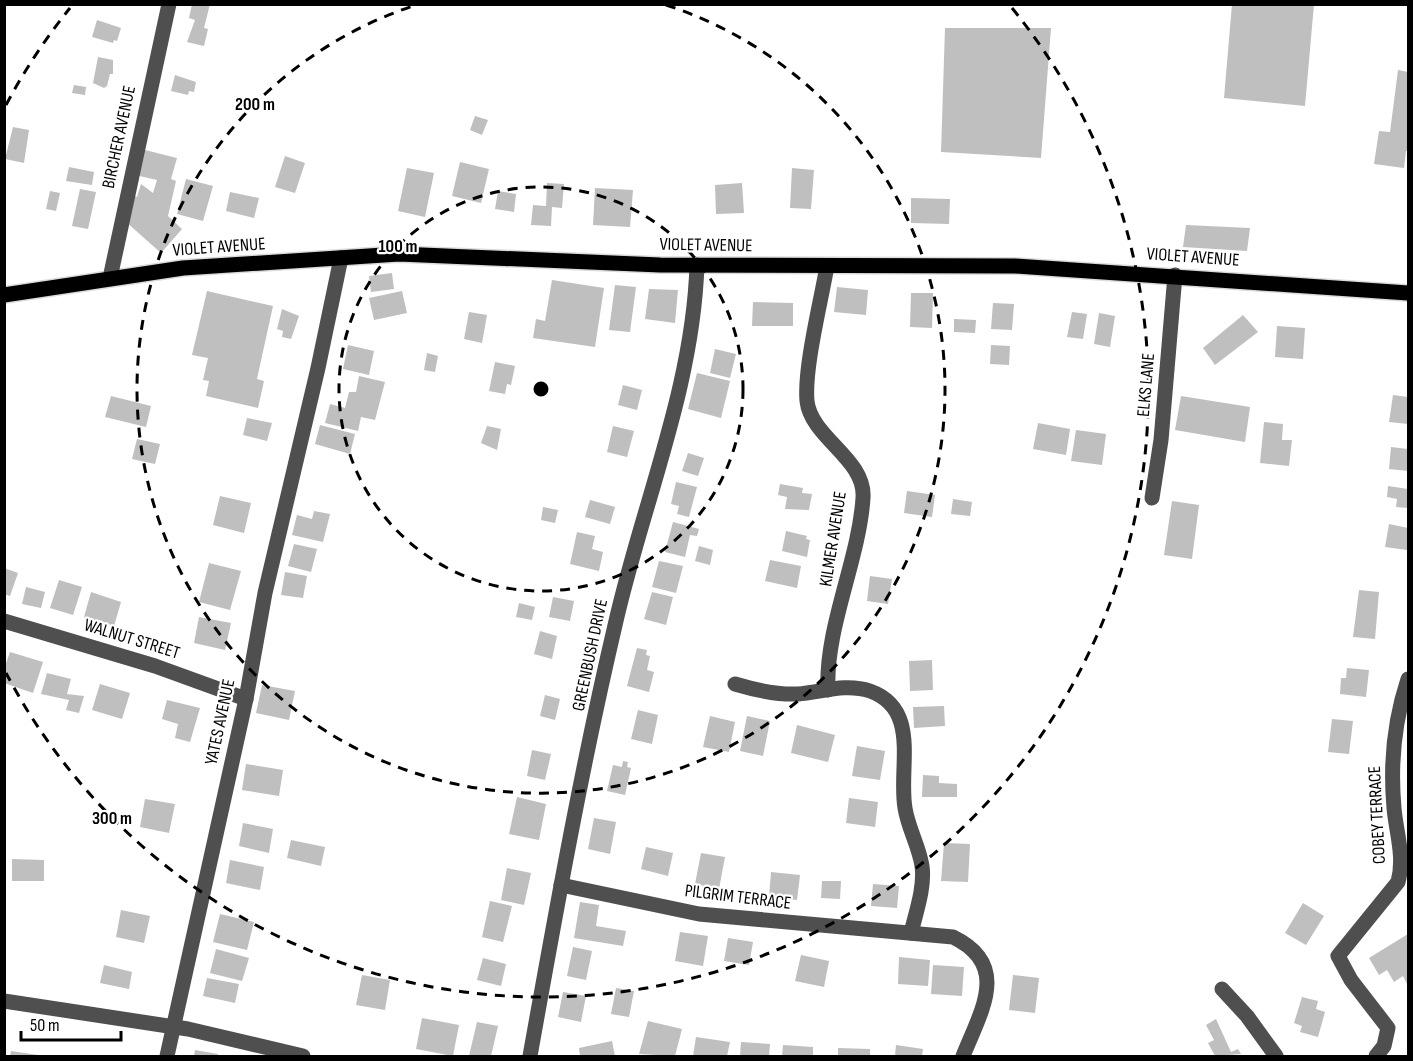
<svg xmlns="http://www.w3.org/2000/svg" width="1413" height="1061" font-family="'Sofia Sans Condensed',sans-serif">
<rect width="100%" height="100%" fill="#fff"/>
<g fill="#bfbfbf">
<polygon points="192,4 210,4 204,28 208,29 204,46 187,42 195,20 189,18"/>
<polygon points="1232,4 1314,4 1305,106 1224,98"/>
<polygon points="97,20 121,28 117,41 114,40 113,43 92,37"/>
<polygon points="945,28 1051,28 1041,158 941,152"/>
<polygon points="98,57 113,60 113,74 110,74 107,86 104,88 93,83"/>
<polygon points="1398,70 1408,72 1408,151 1406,151 1404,168 1374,164 1379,131 1390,132"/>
<polygon points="175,75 196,82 194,92 189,91 188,95 171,91"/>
<polygon points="74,85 86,87 85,95 72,93"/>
<polygon points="475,116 488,120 482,135 470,130"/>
<polygon points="13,127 29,130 24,163 5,159"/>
<polygon points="141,149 177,158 171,179 176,181 168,216 182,229 161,253 125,221 132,195 137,197 141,184 153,193 157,180 135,175"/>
<polygon points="285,156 305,163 295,193 275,187"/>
<polygon points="460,162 489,169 481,203 452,196"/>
<polygon points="69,167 94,172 92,185 66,181"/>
<polygon points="407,168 434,173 425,217 398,211"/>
<polygon points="792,168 814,170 811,209 790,208"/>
<polygon points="186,179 213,186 203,221 177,214"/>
<polygon points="547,183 564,184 562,208 552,207 551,226 531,225 533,205 546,206"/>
<polygon points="742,183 744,213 716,214 715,185"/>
<polygon points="595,188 633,190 630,227 593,225"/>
<polygon points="80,189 96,192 88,229 72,226"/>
<polygon points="50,191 60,193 56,211 46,209"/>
<polygon points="498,191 516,194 514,212 495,209"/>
<polygon points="230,192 259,198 254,218 226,211"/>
<polygon points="911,198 950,199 949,224 911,223"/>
<polygon points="1186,225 1250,228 1247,251 1183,247"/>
<polygon points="392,273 394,289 371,292 369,276"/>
<polygon points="552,280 604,288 595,347 533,338 536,319 545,321"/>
<polygon points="615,285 636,287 630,332 609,330"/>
<polygon points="837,287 868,290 866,315 834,312"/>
<polygon points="649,289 678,290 675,323 645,319"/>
<polygon points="207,291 273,306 257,379 264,381 258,408 206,396 209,381 203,380 208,358 192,355"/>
<polygon points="402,291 407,313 374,320 369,298"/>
<polygon points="911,293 933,293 932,328 910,327"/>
<polygon points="753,302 793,303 793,326 752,326"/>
<polygon points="993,303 1014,304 1012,330 991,329"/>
<polygon points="282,309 299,316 291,339 282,337 283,331 277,329"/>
<polygon points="469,312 487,315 482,343 464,339"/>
<polygon points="1072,312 1087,314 1083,339 1067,337"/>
<polygon points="1099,313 1115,316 1110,347 1094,344"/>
<polygon points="1243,315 1258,332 1215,365 1203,348"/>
<polygon points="954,319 976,320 975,333 954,332"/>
<polygon points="1277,326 1305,328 1303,359 1275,357"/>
<polygon points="348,345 374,351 369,375 343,369"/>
<polygon points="991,345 1010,346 1009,365 990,364"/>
<polygon points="715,349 736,354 730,378 710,373"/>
<polygon points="427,353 438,356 435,372 424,370"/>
<polygon points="495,362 515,366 511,385 507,384 505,394 489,391"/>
<polygon points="697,373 730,381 721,418 688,409"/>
<polygon points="359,376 385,382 375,420 361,417 358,431 325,423 330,404 345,408 349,392 356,392"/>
<polygon points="623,385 642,390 637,410 618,405"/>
<polygon points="1393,395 1408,397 1408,424 1389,422"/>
<polygon points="111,396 151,406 146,427 105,417"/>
<polygon points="1181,396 1250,407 1245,442 1175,430"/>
<polygon points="247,418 272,423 267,441 243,435"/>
<polygon points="1264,422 1283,424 1282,440 1292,440 1289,466 1260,463"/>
<polygon points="1038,423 1070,429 1066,455 1033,449"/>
<polygon points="320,425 355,434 350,454 315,444"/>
<polygon points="487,426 501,429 497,450 481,443"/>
<polygon points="613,426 634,431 627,457 607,452"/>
<polygon points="1076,430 1106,434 1102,465 1071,461"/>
<polygon points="137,439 160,444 155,464 132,459"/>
<polygon points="1391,447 1408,449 1408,471 1389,469"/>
<polygon points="688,453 704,458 698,476 682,471"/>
<polygon points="676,482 697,487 689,517 677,514 679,506 671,504"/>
<polygon points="780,484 803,488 802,493 812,494 809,510 785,509 787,497 778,495"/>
<polygon points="1388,486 1408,489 1408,508 1396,507 1397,499 1387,497"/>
<polygon points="907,491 935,495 932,517 904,513"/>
<polygon points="220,496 251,503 244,533 213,525"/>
<polygon points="953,499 972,502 970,516 951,514"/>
<polygon points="590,500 615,507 610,524 585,517"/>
<polygon points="1172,501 1199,505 1192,559 1164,555"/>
<polygon points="543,507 558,510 555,523 541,520"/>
<polygon points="314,511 330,514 323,542 292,535 297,515 312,519"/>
<polygon points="673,522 699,529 697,536 690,535 685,557 665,552"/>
<polygon points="1389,524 1408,528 1407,550 1385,547"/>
<polygon points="786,531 807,536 806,539 810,540 807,557 782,551"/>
<polygon points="577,532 595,536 592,549 603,552 599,571 570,564"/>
<polygon points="294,544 317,549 311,572 288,566"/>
<polygon points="699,546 713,550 710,565 695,561"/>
<polygon points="770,560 801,566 797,588 765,581"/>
<polygon points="659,561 683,566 676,593 652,587"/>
<polygon points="209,563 241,571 230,610 199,602"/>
<polygon points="4,568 18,573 10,596 4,594"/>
<polygon points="285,572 307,576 303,598 281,595"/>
<polygon points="870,576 892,579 888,604 867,601"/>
<polygon points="59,580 82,587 73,615 50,608"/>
<polygon points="26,587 45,592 41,608 22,604"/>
<polygon points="1359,590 1379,592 1375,639 1353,637"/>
<polygon points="91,592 121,602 114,626 84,617"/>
<polygon points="652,592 673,597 666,625 644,619"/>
<polygon points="553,597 574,601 570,621 549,617"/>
<polygon points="519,603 535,607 532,620 516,617"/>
<polygon points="199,617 231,623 225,650 194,643"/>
<polygon points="540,631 557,636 552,659 534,654"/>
<polygon points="637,648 647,650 646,655 650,656 647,670 654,672 649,692 627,686"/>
<polygon points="10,652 43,662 33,693 4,683 4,669"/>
<polygon points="932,660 933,690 910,691 909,661"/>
<polygon points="1347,668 1369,670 1366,697 1340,694 1341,678 1346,678"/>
<polygon points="47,673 71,679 67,694 84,696 79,713 66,710 69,700 41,694"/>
<polygon points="100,684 130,693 122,719 92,710"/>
<polygon points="262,685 295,691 289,720 256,713"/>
<polygon points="545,695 560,699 555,720 540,716"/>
<polygon points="167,700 200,708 190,742 175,738 178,724 162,719"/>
<polygon points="944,706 945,726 914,728 913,707"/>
<polygon points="638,710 658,715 652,744 631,739"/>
<polygon points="710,716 735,722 729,752 703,747"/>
<polygon points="747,716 770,721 763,756 740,751"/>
<polygon points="1332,719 1353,721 1349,754 1328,752"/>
<polygon points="797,725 835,735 828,762 791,753"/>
<polygon points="857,746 885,751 880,780 852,776"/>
<polygon points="532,750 551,754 545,780 527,776"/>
<polygon points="623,761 628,762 627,767 631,768 625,795 607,791 613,765 622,767"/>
<polygon points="246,764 283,770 279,796 242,790"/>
<polygon points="923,775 939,776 939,783 957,784 957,797 922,797"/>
<polygon points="517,797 546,804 539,840 509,834"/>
<polygon points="849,798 878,802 875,827 846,823"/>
<polygon points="145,799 175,804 169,833 140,827"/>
<polygon points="594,818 616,822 610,854 588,849"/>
<polygon points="243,823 273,829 269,853 239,846"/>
<polygon points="291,840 325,847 321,866 287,858"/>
<polygon points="944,843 970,844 968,882 941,881"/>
<polygon points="646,847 673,853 668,876 641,869"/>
<polygon points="701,853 725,857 719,889 695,884"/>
<polygon points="12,859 44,860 44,881 12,881"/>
<polygon points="230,860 264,867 260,890 226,883"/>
<polygon points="507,868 531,873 524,905 501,900"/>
<polygon points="771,872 800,875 797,900 769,897"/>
<polygon points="822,881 841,881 840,899 821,898"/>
<polygon points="873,884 899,886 897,908 871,906"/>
<polygon points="490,901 512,906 503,942 482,937"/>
<polygon points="580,902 599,905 596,926 626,931 623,946 574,938"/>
<polygon points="1303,903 1324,916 1306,945 1285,933"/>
<polygon points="121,910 150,916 144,943 116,937"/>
<polygon points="220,914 254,922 247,950 213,942"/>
<polygon points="680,932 708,936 703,966 675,961"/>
<polygon points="1408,934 1408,986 1403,976 1394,982 1387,970 1379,975 1369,958"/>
<polygon points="728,938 753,942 749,965 724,961"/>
<polygon points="573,947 592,951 586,980 567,976"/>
<polygon points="216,949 249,958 242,981 210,973"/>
<polygon points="801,955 829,961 824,987 795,981"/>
<polygon points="899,957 930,960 928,986 898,984"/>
<polygon points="483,958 506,964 501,986 477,980"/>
<polygon points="104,965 132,972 129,989 100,983"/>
<polygon points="933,965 964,967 962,996 931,994"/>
<polygon points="362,975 390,980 385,1010 356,1005"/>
<polygon points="1013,975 1039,978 1035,1013 1009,1010"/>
<polygon points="207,978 239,984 235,1003 203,996"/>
<polygon points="616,988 634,991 629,1017 611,1014"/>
<polygon points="563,992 586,996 581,1022 558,1017"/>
<polygon points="1302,997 1318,1001 1316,1009 1325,1012 1318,1037 1300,1032 1302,1026 1294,1023"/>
<polygon points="422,1018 459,1025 453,1056 416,1049"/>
<polygon points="1216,1019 1231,1052 1238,1049 1241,1054 1215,1056 1208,1043 1214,1040 1206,1025"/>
<polygon points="648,1021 682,1029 675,1056 639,1054"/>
<polygon points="477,1022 498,1026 491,1056 469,1056"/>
<polygon points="696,1037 730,1042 727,1056 693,1056"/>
<polygon points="612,1041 615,1056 580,1056 579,1048"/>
<polygon points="741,1042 770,1044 769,1056 740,1056"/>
<polygon points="783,1045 813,1047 813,1056 782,1056"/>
<polygon points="896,1045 923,1049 922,1056 895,1056"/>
<polygon points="838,1048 870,1049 870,1056 838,1056"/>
<polygon points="195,1050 218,1054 218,1056 194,1056"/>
<polygon points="11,1051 38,1055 38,1056 10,1056"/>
</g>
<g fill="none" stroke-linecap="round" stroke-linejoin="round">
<g stroke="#dbdbdb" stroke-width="18">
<polyline id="major" points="4,295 183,268 399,254 660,265 1015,266 1408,293"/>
</g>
<g stroke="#4f4f4f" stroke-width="15">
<path d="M827,266C821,301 804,368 807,401C811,438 866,459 863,498C859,560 825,628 828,690"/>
<polyline points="110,278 169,4"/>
<polyline points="1152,498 1161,440 1175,275"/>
<polyline points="4,621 155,666 246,699"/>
<path d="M735,684C755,690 777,695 798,694C822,692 846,683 870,691C921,709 898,768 905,808C908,828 919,846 922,866C925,887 916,912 911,933"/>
<path d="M561,885L699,914L953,937C1011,965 981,1011 963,1056"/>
<polyline points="1222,989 1247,1016 1276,1056"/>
<polyline points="4,1001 188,1029 303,1056"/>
<polyline points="167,1056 246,699 265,593 318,368 341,258"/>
<path d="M530,1056C556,911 582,765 616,621C643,503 693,388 697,265"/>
<path d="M1376,1056L1384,1046L1388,1028L1351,980L1338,956L1398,882C1405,857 1396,832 1394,808C1390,763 1394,721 1408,679"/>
</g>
<use href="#major" stroke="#000" stroke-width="15"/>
</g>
<g fill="none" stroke="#000" stroke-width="3" stroke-dasharray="10 8">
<circle cx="541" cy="389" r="202"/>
<path d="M666 5A404 404 0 1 1 416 5"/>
<path d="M6 105A606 606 0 0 1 70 8M1012 8A606 606 0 1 1 6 673"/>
</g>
<g text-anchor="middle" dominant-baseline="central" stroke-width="4.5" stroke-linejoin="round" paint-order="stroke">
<g font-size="18" fill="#000" stroke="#fff">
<text transform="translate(119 137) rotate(-78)">BIRCHER AVENUE</text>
<text transform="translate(706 245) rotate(1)">VIOLET AVENUE</text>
<text transform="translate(219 247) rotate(-4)">VIOLET AVENUE</text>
<text transform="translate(1193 257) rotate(4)">VIOLET AVENUE</text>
<text transform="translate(1146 385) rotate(-85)">ELKS LANE</text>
<text transform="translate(833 539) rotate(-81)">KILMER AVENUE</text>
<text transform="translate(132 639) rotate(17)">WALNUT STREET</text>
<text transform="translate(590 655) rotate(-78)">GREENBUSH DRIVE</text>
<text transform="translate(220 722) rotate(-78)">YATES AVENUE</text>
<text transform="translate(1377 815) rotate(-93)">COBEY TERRACE</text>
<text transform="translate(738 897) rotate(7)">PILGRIM TERRACE</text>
</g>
</g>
<circle cx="541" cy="389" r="9" fill="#000" stroke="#fff" stroke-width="3"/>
<g font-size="18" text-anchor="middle" font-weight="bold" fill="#000" stroke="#fff" stroke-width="4.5" stroke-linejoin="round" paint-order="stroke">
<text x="255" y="110">200 m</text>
<text x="398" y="252">100 m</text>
<text x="112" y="824">300 m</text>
</g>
<rect width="1413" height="1061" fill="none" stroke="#000000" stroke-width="12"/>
<path d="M21 1031v9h100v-9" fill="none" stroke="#000000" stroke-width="3"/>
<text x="30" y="1031" font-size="18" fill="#000000" stroke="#ffffff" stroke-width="4.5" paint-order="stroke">50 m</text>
</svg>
